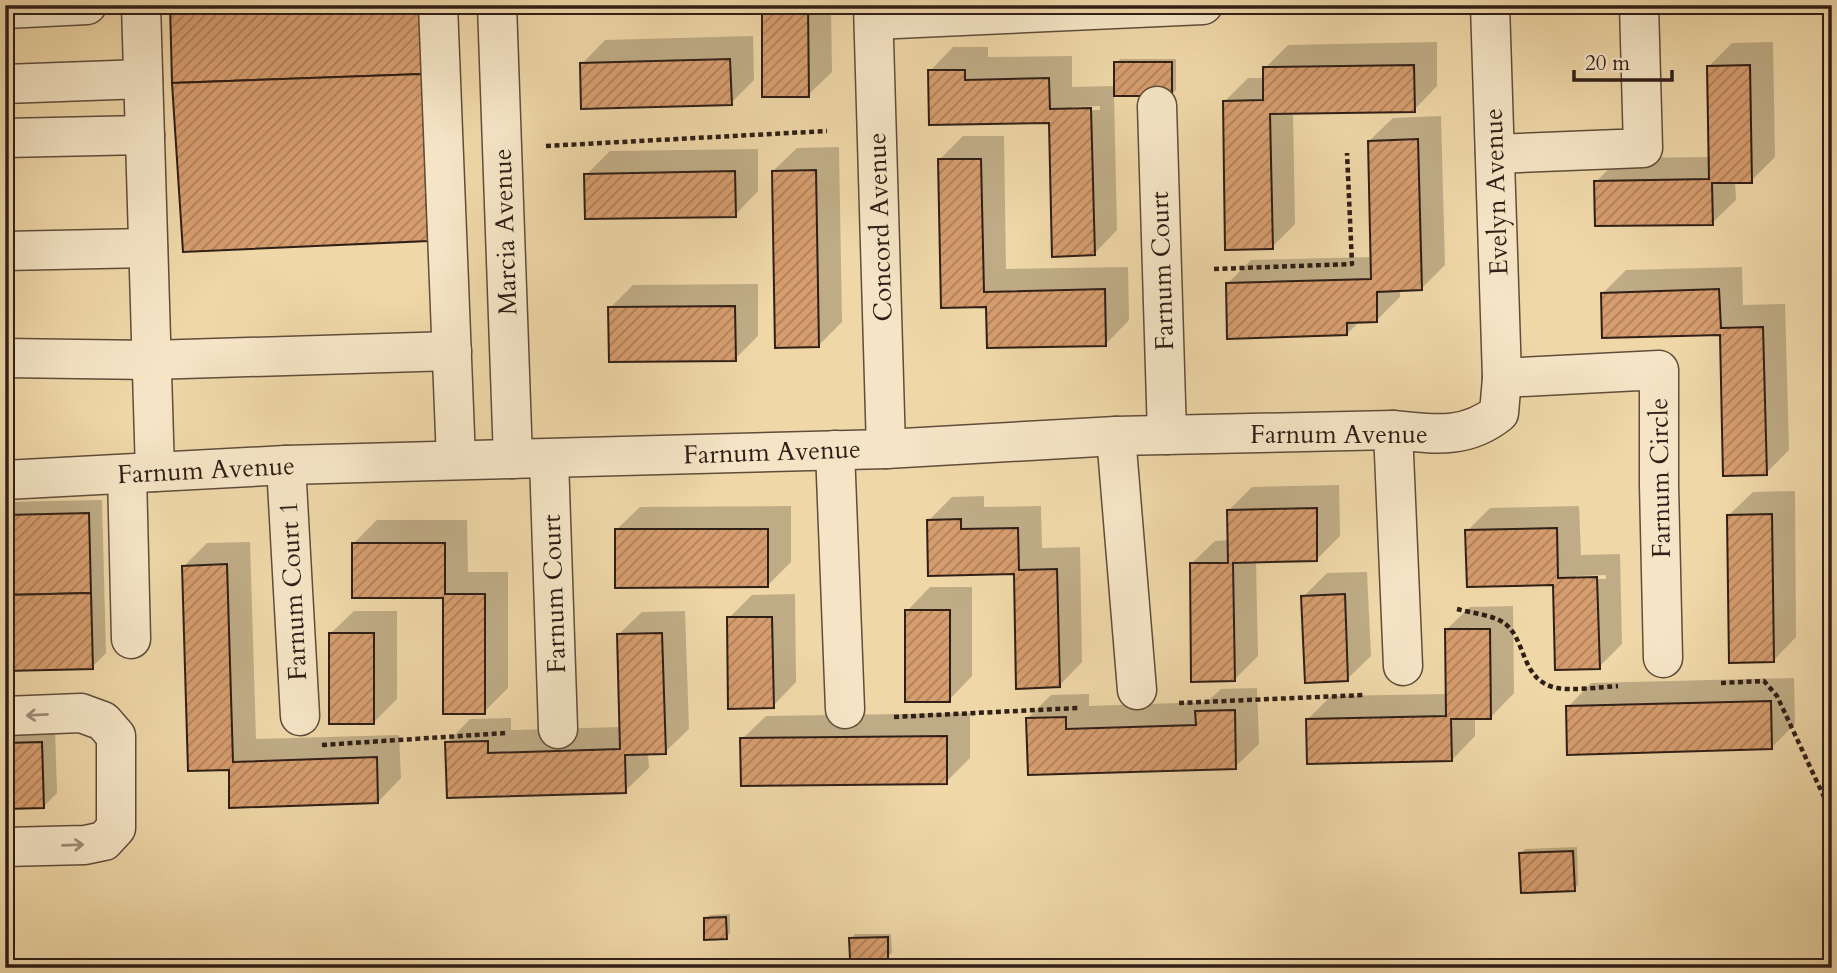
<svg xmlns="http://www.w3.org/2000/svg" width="1837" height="973" font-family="Cardo,serif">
<defs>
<pattern id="building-hatch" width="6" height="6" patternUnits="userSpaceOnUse" patternTransform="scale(1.75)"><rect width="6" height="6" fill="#d69d6e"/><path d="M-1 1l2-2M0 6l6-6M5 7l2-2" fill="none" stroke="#ae7f59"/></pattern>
</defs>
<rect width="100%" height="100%" fill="#efd7a8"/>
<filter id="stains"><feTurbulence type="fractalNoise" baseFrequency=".00286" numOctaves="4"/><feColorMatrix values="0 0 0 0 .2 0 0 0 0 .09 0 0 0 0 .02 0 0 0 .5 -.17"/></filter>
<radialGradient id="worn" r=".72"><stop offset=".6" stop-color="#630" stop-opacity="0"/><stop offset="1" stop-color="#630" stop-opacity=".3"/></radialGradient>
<g fill="#0003" fill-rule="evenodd">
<polygon points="763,5 831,5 832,72 808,95"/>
<polygon points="753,36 754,80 731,103 582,64 605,40"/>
<polygon points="1437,42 1437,86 1414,110 1293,112 1295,224 1272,247 1225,101 1248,78 1265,78 1265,68 1288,45"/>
<polygon points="1773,42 1775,157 1751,181 1735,181 1736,200 1712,223 1596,182 1619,158 1710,157 1709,66 1732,43"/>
<path d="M953,47H988V57L1072,56V87L1116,86V63L1120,59H1176V90L1172,94H1114L1117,230L1094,254L1051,121L930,71ZM1100,106V110L1072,111V107Z"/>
<polygon points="1441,116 1445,265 1421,289 1400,289 1400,297 1377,320 1360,321 1347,334 1227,284 1251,260 1372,257 1369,141 1393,118"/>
<polygon points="963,136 1004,136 1006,269 1128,267 1129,320 1106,344 988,305 939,160"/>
<polygon points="839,147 842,322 819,345 773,171 797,148"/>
<polygon points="758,149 758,191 735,215 586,175 610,151"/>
<polygon points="1742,267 1743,305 1785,304 1789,450 1766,473 1721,333 1603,293 1626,270"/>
<polygon points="758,284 758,336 735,359 610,308 633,285"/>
<polygon points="1339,485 1340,536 1317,559 1256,561 1258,656 1234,680 1191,564 1215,541 1229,540 1229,510 1252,487"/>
<polygon points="1795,491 1796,637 1773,661 1729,515 1753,492"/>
<polygon points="984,496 984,507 1041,506 1042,548 1080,547 1082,662 1059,686 1015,572 928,521 952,497"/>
<polygon points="102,500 106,653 92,667 5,669 5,502"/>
<polygon points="791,506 791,562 768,585 616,530 640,507"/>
<path d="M1579,506L1581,555L1620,554L1622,644L1599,667L1554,583L1467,531L1490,508ZM1606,575V579H1576V576Z"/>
<polygon points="377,520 467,520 468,572 508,572 508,688 484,712 444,596 353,544"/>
<polygon points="250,542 256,739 399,735 401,778 378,802 230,768 183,567 207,543"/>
<polygon points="1367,572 1371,656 1347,679 1303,597 1327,573"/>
<polygon points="930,587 972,587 972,676 949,700 907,611"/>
<polygon points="795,594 796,682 773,706 729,618 752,595"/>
<polygon points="1513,606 1514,693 1491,717 1475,717 1475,736 1452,760 1308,719 1331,696 1447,694 1446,630 1470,607"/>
<polygon points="354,611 397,611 397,699 374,722 330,634"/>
<polygon points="685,611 689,729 665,752 648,753 649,768 625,791 447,743 470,719 511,718 511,730 621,727 618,635 642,612"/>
<polygon points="1794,678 1795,724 1772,747 1568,707 1591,683"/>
<polygon points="1257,688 1259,744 1235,767 1029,774 1027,719 1051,695 1089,694 1089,706 1207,702 1221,689"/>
<polygon points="970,713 970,758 946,782 742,739 766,716"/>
<polygon points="55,729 57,793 43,807 5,807 5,730"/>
<polygon points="1577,847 1578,885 1574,889 1521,853 1525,849"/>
<polygon points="730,914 730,933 726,937 705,919 710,915"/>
<polygon points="855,934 891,934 892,953 887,957 851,939"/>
</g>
<g fill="url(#building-hatch)" stroke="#301f17" stroke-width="2">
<polygon points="170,5 420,5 422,74 172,83"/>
<polygon points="762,5 808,5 809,97 762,97"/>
<polygon points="730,59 732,105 581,109 580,63"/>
<rect x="1114" y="62" width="58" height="34"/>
<polygon points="1414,65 1415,112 1270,114 1273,249 1225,250 1223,101 1263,100 1263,67"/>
<polygon points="1750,65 1752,183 1712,183 1713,225 1595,226 1594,181 1709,179 1707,66"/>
<polygon points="928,70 965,70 965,80 1049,78 1050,109 1091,108 1095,255 1052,257 1049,123 929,125"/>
<polygon points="422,74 428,241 183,252 172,83"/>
<polygon points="1418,139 1422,290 1377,292 1377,322 1347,323 1347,335 1227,339 1226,283 1371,279 1368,141"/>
<polygon points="938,159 981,159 984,292 1105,289 1106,346 987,348 986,307 941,308"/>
<polygon points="816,170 819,347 775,348 772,171"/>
<polygon points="735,171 736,217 585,219 584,174"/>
<polygon points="1719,289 1721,328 1763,327 1767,475 1723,476 1720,335 1602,338 1601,293"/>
<polygon points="735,306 736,361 609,362 608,307"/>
<polygon points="1317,508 1317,561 1233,563 1235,681 1191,682 1190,563 1228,563 1227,510"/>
<polygon points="89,513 91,593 5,595 5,515"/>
<polygon points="1772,514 1774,662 1729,663 1727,515"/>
<polygon points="961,519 961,529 1018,528 1019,570 1057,569 1060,687 1016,689 1014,574 928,576 927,520"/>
<polygon points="1557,528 1558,578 1597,577 1600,669 1555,670 1553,585 1467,587 1465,530"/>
<polygon points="615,529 768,529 768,587 615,588"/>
<polygon points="352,543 445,543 445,594 485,594 485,714 443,714 443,598 352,598"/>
<polygon points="227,564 233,762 377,757 378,803 229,808 229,770 188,771 182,566"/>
<polygon points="91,593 93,669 5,671 5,595"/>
<polygon points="1345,594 1348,681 1305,683 1301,596"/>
<rect x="905" y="610" width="45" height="92"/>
<polygon points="727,617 772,617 774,708 728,709"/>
<polygon points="1445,629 1490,629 1491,719 1451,719 1452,761 1307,764 1306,719 1446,716"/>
<rect x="329" y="633" width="45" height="91"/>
<polygon points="662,633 666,754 625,755 626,793 447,798 445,742 488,741 488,753 620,749 617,634"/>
<polygon points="1771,701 1772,749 1567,755 1566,706"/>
<polygon points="1235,710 1236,769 1028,775 1026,718 1066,717 1066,729 1196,725 1195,711"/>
<polygon points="947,736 947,784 741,786 740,738"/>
<polygon points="42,742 44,808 5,809 5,743"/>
<polygon points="1573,851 1575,891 1521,893 1519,853"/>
<polygon points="726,917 727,939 704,940 704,918"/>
<polygon points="888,937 888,959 850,959 849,938"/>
</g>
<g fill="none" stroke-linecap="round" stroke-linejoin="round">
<g stroke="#604d3b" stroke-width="41">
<g id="minor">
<polyline points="141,5 155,472"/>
<polyline points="438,5 456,460"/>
<polyline points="497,5 513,459"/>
<polyline points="873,5 886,449"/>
<polyline points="5,9 87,5"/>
<polyline points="874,20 1203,5"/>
<polyline points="5,84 143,79"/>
<polyline points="1157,106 1167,435"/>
<polyline points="5,138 145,135"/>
<polyline points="1495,154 1643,148 1639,5"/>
<polyline points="5,251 148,248"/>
<polyline points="5,358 151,360 452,351"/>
<polyline points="1502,378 1659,370 1659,485 1663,658"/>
<polyline points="1393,430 1403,666"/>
<polyline points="1116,436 1137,690"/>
<polyline points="835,450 845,709"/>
<polyline points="549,459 558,729"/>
<polyline points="286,465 300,716"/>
<polyline points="127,474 131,639"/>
<path d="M5,480L286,465L886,449L1116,436L1393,430C1433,434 1465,440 1499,413L1502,378L1490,5"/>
<polyline points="5,716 81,713 103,721 116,736 116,828 104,841 85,845 5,847"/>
</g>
</g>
<g stroke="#301f17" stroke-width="4.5" stroke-dasharray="5 3.5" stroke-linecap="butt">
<polyline points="546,146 827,131"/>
<polyline points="1214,269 1352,264 1347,153"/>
<path d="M1457,609C1471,613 1493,615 1504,623C1527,639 1520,681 1557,688C1572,691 1602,687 1618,686"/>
<polyline points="1721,683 1764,681 1777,696 1832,814"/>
<polyline points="1179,703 1364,695"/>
<polyline points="894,717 1078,708"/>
<polyline points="322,745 506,733"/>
</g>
<use href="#minor" stroke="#f5e5c6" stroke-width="38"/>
</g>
<defs><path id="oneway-shaft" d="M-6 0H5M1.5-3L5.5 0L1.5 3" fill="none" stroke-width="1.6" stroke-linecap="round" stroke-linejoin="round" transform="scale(1.75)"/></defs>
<g stroke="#9c8c77">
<use href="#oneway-shaft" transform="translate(37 715) rotate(177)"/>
<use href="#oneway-shaft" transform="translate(73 845) rotate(-2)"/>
</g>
<g text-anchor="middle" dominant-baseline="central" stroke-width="5" stroke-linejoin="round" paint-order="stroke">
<g font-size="26" fill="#301f17" stroke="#f5e5c6">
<text transform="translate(1496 192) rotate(-92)">Evelyn Avenue</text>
<text transform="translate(880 227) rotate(-92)">Concord Avenue</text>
<text transform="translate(505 232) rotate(-92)">Marcia Avenue</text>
<text transform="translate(1162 271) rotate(-92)">Farnum Court</text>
<text x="1339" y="434">Farnum Avenue</text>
<text transform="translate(772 452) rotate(-2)">Farnum Avenue</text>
<text transform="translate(206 470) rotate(-3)">Farnum Avenue</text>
<text transform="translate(1660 478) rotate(-91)">Farnum Circle</text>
<text transform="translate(293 591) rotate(-93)">Farnum Court 1</text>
<text transform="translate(554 594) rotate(-92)">Farnum Court</text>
</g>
</g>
<rect width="1837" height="973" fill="none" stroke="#efd7a8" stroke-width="28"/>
<rect x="7" y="7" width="1823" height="959" fill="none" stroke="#301f17" stroke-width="3.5"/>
<rect x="14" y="14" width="1809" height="945" fill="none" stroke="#301f17" stroke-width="2"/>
<path d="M1574 70v10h98v-10" fill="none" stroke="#301f17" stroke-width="3.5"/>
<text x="1585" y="70" font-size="21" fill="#301f17" stroke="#f5e5c6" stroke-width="5" paint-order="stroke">20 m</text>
<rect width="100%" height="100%" filter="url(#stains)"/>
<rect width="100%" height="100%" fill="url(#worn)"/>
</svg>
